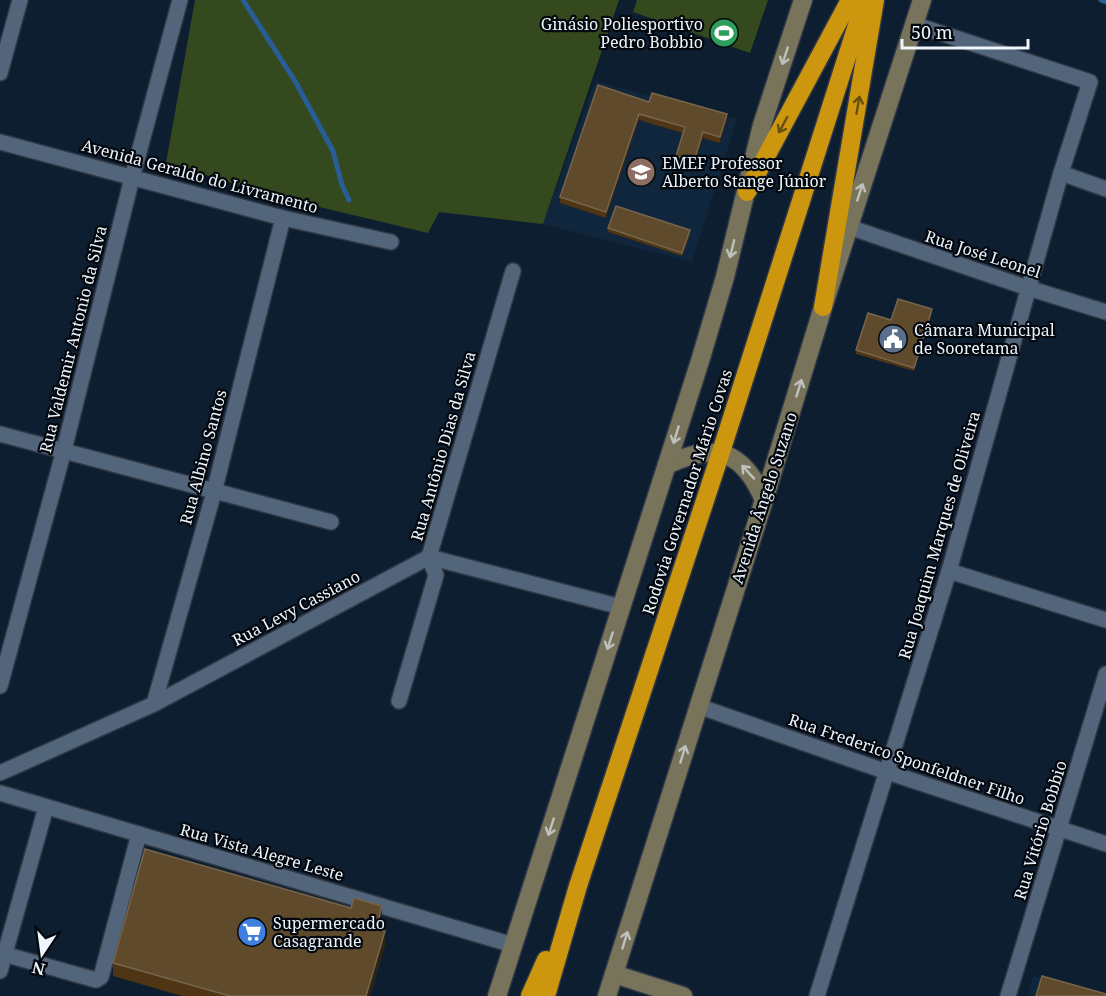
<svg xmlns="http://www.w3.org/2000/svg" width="1106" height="996" font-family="'Noto Serif',serif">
<rect width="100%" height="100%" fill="#0d1e30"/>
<g fill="#10263d">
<polygon points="595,81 737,119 692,262 543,224"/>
<polygon points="1033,976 1095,996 1027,996"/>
</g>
<g fill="#35491e">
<polygon points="195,0 619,0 543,224 439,212 428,233 282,198 166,163"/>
<polygon points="637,0 768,0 750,53 633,12"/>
</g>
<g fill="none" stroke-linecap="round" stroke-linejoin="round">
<g stroke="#285d96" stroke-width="5">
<polyline points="243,0 295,81 333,151 342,185 349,200"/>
<polyline points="1101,0 1106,2"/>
</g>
<g stroke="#303745" stroke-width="18">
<g id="street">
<polyline points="0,73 20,0"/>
<polyline points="0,142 283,218 391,242"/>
<polyline points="1061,173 1106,189"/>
<polyline points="849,227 1028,288 1106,312"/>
<polyline points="0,434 331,522"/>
<polyline points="949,571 1106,620"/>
<polyline points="0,686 64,450 132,178 180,0"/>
<polyline points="399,701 436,575 429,557 513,271"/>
<polyline points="154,704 214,492 283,218"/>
<polyline points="698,706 887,772 1106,844"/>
<polyline points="0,773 154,704 429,557 621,607"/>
<polyline points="0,793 513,945"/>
<polyline points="0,953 96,980 101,977 139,834"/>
<polyline points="0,971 46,807"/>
<polyline points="817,996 949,571 1061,173 1090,82 913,24"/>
<polyline points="1008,996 1106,674"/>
</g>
</g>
<g stroke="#303745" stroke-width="21">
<g id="secondary">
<path d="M667,465C715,442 743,450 764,500"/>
<polyline points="614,974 683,996"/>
<polyline points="497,996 700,361 725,277 762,125 803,0"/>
<polyline points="607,996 764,500 823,307 922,0"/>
</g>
</g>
<g stroke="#303745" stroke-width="21">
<g id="highway">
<polyline points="747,192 850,0"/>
<polyline points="823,307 875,0"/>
<polyline points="530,996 546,960"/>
<polyline points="546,996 578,886 721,452 865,0"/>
</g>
</g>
<use href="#street" stroke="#52657b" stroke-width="15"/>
<use href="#secondary" stroke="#77745b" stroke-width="18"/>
<use href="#highway" stroke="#cc960f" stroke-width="18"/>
</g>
<g fill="#4f3513">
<polygon points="649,102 727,120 720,143 703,138 694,167 676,162 676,156 683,133 639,120 606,218 560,203 560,197"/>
<polygon points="608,228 690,234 682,256 608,232"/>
<polygon points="932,313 914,371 856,354 856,350 891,320"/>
<polygon points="382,919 379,930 385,945 370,996 182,996 113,976 113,963"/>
</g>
<g fill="#2d2314">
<polygon points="639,114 639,120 606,218 606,212"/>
<polygon points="727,114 727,120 720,143 720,137"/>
<polygon points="703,132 703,138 694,167 694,161"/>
<polygon points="690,230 690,234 682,256 682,253"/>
<polygon points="932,309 932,313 914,371 914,368"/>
<polygon points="382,906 382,919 376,943 376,929"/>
<polygon points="385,931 385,945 370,996 366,996"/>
</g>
<g fill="#604a2c" stroke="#76654c" stroke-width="1.5">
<polygon points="598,85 649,102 652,93 727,114 720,137 703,132 694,161 676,156 685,127 639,114 606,212 560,197"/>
<polygon points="616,206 690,230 682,253 608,228"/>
<polygon points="898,299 932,309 914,368 856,350 868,313 891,320"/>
<polygon points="145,849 351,908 354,898 382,906 376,929 385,931 366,996 230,996 113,963"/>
<polygon points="1042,976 1106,994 1106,996 1036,996"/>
</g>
<defs><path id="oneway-shaft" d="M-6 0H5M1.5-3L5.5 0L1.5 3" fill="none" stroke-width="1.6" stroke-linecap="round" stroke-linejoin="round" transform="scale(1.5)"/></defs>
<g stroke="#bec1bc">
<use href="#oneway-shaft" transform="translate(785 56) rotate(108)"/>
<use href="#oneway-shaft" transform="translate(860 192) rotate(-72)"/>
<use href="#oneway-shaft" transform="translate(732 249) rotate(104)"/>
<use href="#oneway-shaft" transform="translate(799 388) rotate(-73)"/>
<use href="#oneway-shaft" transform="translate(676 435) rotate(107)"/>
<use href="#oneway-shaft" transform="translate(748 472) rotate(-133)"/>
<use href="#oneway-shaft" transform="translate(610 641) rotate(108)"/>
<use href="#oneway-shaft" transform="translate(683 754) rotate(-73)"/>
<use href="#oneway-shaft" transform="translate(551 827) rotate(108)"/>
<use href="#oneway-shaft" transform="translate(625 940) rotate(-73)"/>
</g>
<g stroke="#684f0f">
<use href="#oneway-shaft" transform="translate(858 105) rotate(-80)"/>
<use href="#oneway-shaft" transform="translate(783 125) rotate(118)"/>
</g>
<defs>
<g id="stadium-disc" transform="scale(1.5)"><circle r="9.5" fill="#2e9e5b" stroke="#03080f"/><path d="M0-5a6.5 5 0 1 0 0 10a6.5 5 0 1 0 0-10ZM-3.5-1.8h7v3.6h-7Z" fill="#fff"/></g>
<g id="school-disc" transform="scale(1.5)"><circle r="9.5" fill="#8d6e63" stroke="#03080f"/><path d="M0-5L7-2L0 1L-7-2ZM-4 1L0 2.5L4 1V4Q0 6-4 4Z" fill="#fff"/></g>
<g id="civic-disc" transform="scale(1.5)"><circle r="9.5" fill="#5c6f8a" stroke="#03080f"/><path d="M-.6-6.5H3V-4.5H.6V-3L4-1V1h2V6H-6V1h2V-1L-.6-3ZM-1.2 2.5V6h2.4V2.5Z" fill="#fff"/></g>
<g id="supermarket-disc" transform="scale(1.5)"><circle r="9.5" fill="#3f7fe0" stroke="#03080f"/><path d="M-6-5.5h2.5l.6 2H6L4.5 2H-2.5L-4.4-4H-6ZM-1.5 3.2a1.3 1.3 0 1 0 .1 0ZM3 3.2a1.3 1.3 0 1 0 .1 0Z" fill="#fff"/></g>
</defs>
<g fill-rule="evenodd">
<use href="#stadium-disc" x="724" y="33"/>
<use href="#school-disc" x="641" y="172"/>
<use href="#civic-disc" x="893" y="339"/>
<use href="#supermarket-disc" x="252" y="932"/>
</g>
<g text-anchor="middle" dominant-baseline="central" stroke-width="4.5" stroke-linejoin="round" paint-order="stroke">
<g font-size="16" fill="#eef5fc" stroke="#03080f" text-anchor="start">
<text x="703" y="24" text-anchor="end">Ginásio Poliesportivo<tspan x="703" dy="18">Pedro Bobbio</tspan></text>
<text x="662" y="163">EMEF Professor<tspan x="662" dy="18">Alberto Stange Júnior</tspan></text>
<text x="914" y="330">Câmara Municipal<tspan x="914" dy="18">de Sooretama</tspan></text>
<text x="273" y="923">Supermercado<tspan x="273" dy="18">Casagrande</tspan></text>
</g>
<g font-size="16" fill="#eef5fc" stroke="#03080f">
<text transform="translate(200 176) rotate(15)">Avenida Geraldo do Livramento</text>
<text transform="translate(983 254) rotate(18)">Rua José Leonel</text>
<text transform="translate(73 339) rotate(-76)">Rua Valdemir Antonio da Silva</text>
<text transform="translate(443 446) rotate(-74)">Rua Antônio Dias da Silva</text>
<text transform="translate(203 457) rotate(-75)">Rua Albino Santos</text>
<text transform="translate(687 492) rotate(-72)">Rodovia Governador Mário Covas</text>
<text transform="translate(764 498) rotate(-72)">Avenida Ângelo Suzano</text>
<text transform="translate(939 535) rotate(-74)">Rua Joaquim Marques de Oliveira</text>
<text transform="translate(296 608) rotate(-28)">Rua Levy Cassiano</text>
<text transform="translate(907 759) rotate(19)">Rua Frederico Sponfeldner Filho</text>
<text transform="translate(1040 830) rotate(-73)">Rua Vitório Bobbio</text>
<text transform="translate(262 852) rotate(16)">Rua Vista Alegre Leste</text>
</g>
</g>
<g transform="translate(42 954) rotate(193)" stroke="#03080f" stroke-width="4.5" paint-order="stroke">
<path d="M0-4.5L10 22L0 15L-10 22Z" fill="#eef5fc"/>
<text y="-9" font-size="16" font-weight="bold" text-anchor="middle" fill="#eef5fc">N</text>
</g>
<path d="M902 39v9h126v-9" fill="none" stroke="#eef5fc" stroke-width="3"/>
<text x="911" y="39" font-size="18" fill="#eef5fc" stroke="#03080f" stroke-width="4.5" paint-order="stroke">50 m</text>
</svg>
